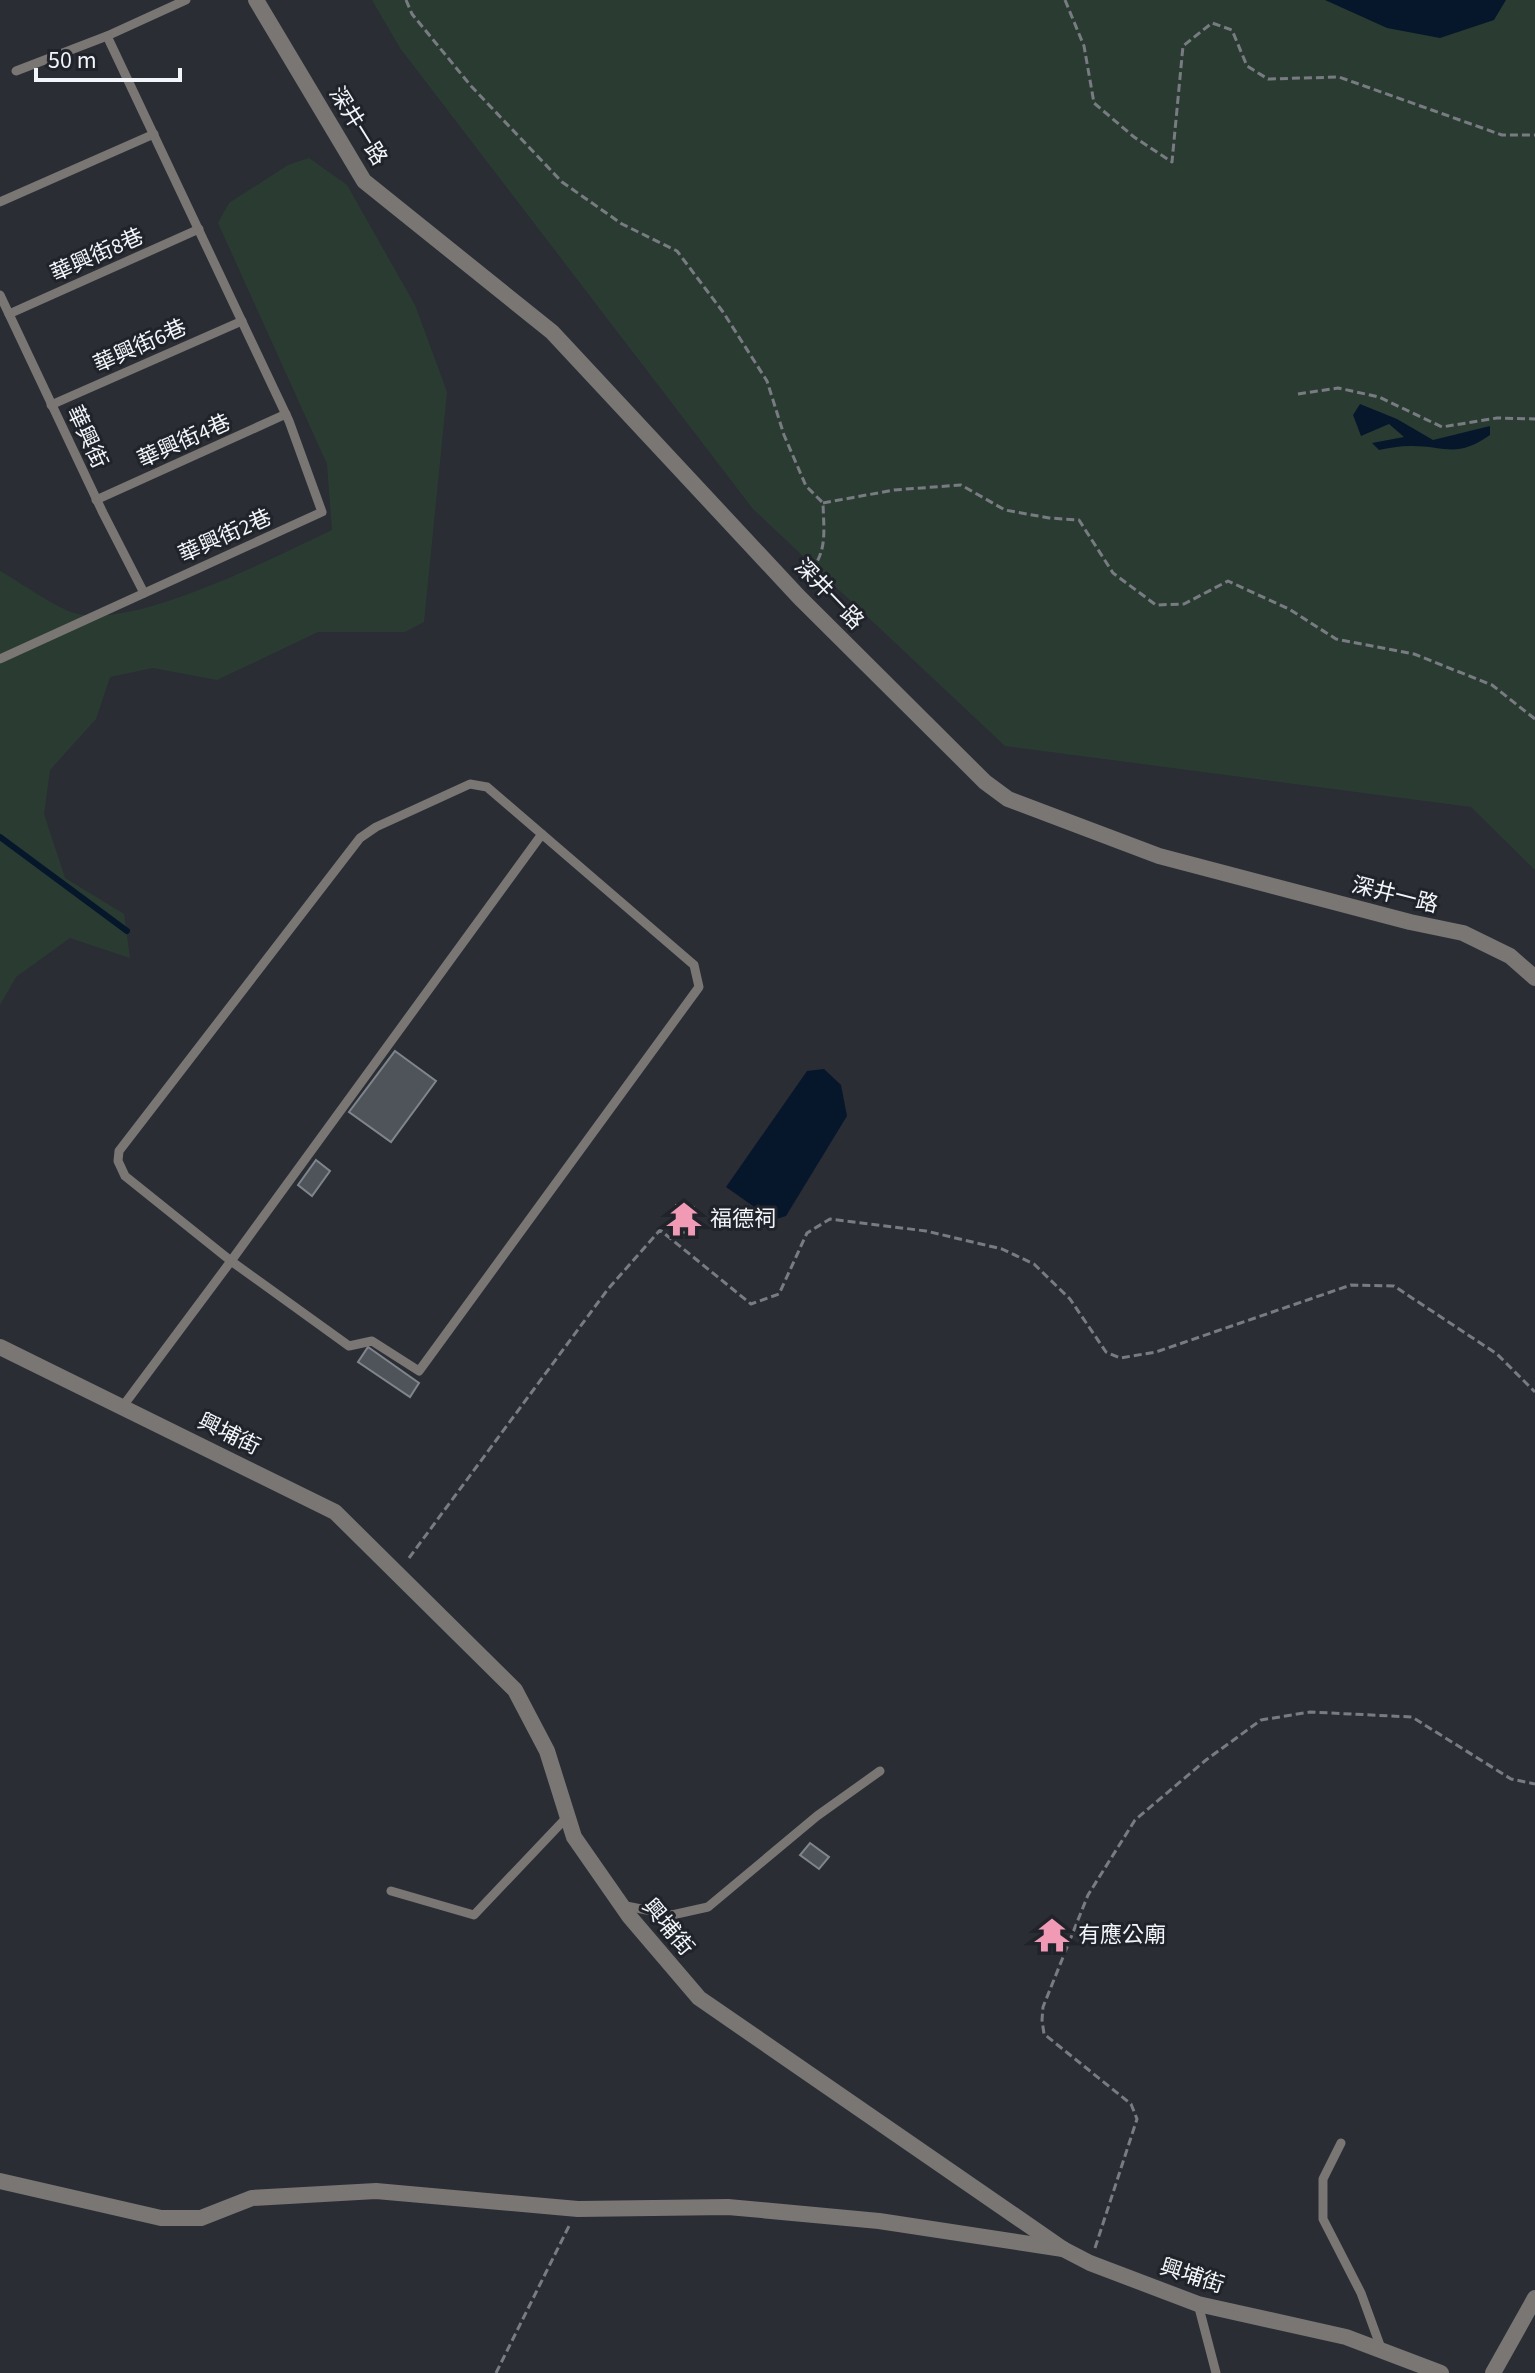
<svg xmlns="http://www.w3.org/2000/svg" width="1535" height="2373" font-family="'Source Sans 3','Noto Sans TC',sans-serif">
<rect width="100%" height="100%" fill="#2a2d34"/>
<g fill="#2a3c32">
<polygon points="372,0 1535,0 1535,870 1471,807 1005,746 753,509 400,48"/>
<path d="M309,158L347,185L415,305L447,392L424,622L405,632H318L217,680L153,668L110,677L96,719L50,770L44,814L65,878L124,914L130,958L70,938L16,977L0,1005V571C18,581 56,608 74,613C132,631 277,556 332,530L327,464L218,223L229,203L288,165Z"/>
</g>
<g fill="#07172b">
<polygon points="1325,0 1506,0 1494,20 1440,38 1387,28"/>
<path d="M1360,404L1397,419L1433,440L1490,426V435C1455,459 1447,446 1411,446C1400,446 1389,448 1379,450L1372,443L1404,437L1389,424L1361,436L1353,415Z"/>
<polygon points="824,1069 841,1085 847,1116 786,1216 773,1220 726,1187 807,1071"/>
</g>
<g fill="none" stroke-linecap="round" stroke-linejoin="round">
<polyline stroke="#07172b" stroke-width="6" points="0,837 127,931"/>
</g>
<g fill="#4f535a" stroke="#80858d" stroke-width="2">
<polygon points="395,1051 436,1081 391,1142 349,1112"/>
<polygon points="316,1160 330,1171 312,1196 298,1185"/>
<polygon points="676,1205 694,1207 692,1233 674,1232"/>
<polygon points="368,1347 419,1383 410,1397 358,1362"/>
<polygon points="810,1843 829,1857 819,1869 800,1855"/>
</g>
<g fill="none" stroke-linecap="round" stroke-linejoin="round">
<g stroke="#787b81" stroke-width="3" stroke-dasharray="8 4" stroke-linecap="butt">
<path d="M406,0L412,14L471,86L562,182L622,224L677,251L723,312L767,381L784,435L806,486L823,503C824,537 828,553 804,580"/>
<polyline points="1065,0 1084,46 1094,103 1134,137 1172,162 1183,46 1212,23 1232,30 1247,66 1268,79 1339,77 1502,135 1535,135"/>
<polyline points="1298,394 1338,388 1379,397 1442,427 1497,418 1535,419"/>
<polyline points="823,503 894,490 961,485 1005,510 1049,518 1079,520 1113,573 1156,605 1184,604 1228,581 1289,609 1336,639 1414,654 1492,685 1535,719"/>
<polyline points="409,1558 608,1289 660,1230 751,1304 779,1294 807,1233 830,1219 926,1231 1002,1249 1034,1264 1070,1299 1106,1352 1120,1358 1156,1352 1351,1285 1394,1286 1497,1354 1535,1392"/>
<polyline points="1095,2248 1137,2119 1131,2104 1044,2034 1042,2020 1043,2007 1088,1895 1135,1820 1206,1760 1261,1720 1310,1712 1412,1717 1511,1779 1535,1784"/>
<polyline points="496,2373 569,2226"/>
</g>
<g stroke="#797673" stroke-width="9">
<polyline points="16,71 107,36 186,0"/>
<polyline points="0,202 154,134"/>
<polyline points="0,295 103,513 144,593"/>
<polyline points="9,314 199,229"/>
<polyline points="51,405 242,321"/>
<polyline points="96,500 286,414"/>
<polyline points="0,659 322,512 289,421 107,36"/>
<polyline points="123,1406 231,1261 125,1176 118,1161 119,1151 360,838 376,827 470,784 487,787 694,965 699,987 419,1371 372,1341 349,1346 231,1261 542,834"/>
<polyline points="391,1891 474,1915 568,1816"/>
<polyline points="621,1905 672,1915 708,1907 817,1816 880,1771"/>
<polyline points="1341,2143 1323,2179 1323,2219 1361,2293 1381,2348"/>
<polyline points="1198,2304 1216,2373"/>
</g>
<g stroke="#797673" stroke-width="16">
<polyline points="0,2181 161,2218 201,2218 252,2198 376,2191 578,2209 728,2207 879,2221 1063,2249"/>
<polyline points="1493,2373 1535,2298"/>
</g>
<g stroke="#797673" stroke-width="16">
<polyline points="256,0 364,181 552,332 799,597 985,782 1008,799 1159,856 1410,922 1463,933 1510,956 1535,978"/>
<polyline points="0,1347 335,1512 515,1690 547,1751 574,1837 629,1916 699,1998 1063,2249 1090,2263 1198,2304 1346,2337 1441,2373"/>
</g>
</g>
<defs>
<g id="temple-bare" transform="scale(2.76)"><path d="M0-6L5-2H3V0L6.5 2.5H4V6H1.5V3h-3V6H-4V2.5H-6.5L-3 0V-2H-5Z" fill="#f09ab5" stroke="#20232a" stroke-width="2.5" paint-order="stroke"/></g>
</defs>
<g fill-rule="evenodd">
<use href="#temple-bare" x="684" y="1219"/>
<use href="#temple-bare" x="1052" y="1935"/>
</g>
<g text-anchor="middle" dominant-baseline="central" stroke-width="6" stroke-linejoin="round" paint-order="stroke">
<g font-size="22" fill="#f2f5f9" stroke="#20232a">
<text transform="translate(358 126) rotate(58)">深井一路</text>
<text transform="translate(97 255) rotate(-24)">華興街8巷</text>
<text transform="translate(140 346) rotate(-24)">華興街6巷</text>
<text transform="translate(87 437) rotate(65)">華興街</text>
<text transform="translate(184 441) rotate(-24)">華興街4巷</text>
<text transform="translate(225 536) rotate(-24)">華興街2巷</text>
<text transform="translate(829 594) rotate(46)">深井一路</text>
<text transform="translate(1395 895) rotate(14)">深井一路</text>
<text transform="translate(229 1434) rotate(26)">興埔街</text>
<text transform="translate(668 1927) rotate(50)">興埔街</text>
<text transform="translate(1192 2276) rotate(18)">興埔街</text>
</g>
<g font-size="22" fill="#f2f5f9" stroke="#20232a" text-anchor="start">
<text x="710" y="1219">福德祠</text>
<text x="1078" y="1935">有應公廟</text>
</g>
</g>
<path d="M36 68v12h144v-12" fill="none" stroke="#f2f5f9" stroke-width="4"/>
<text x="48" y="68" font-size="24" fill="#f2f5f9" stroke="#20232a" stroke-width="6" paint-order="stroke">50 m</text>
</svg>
